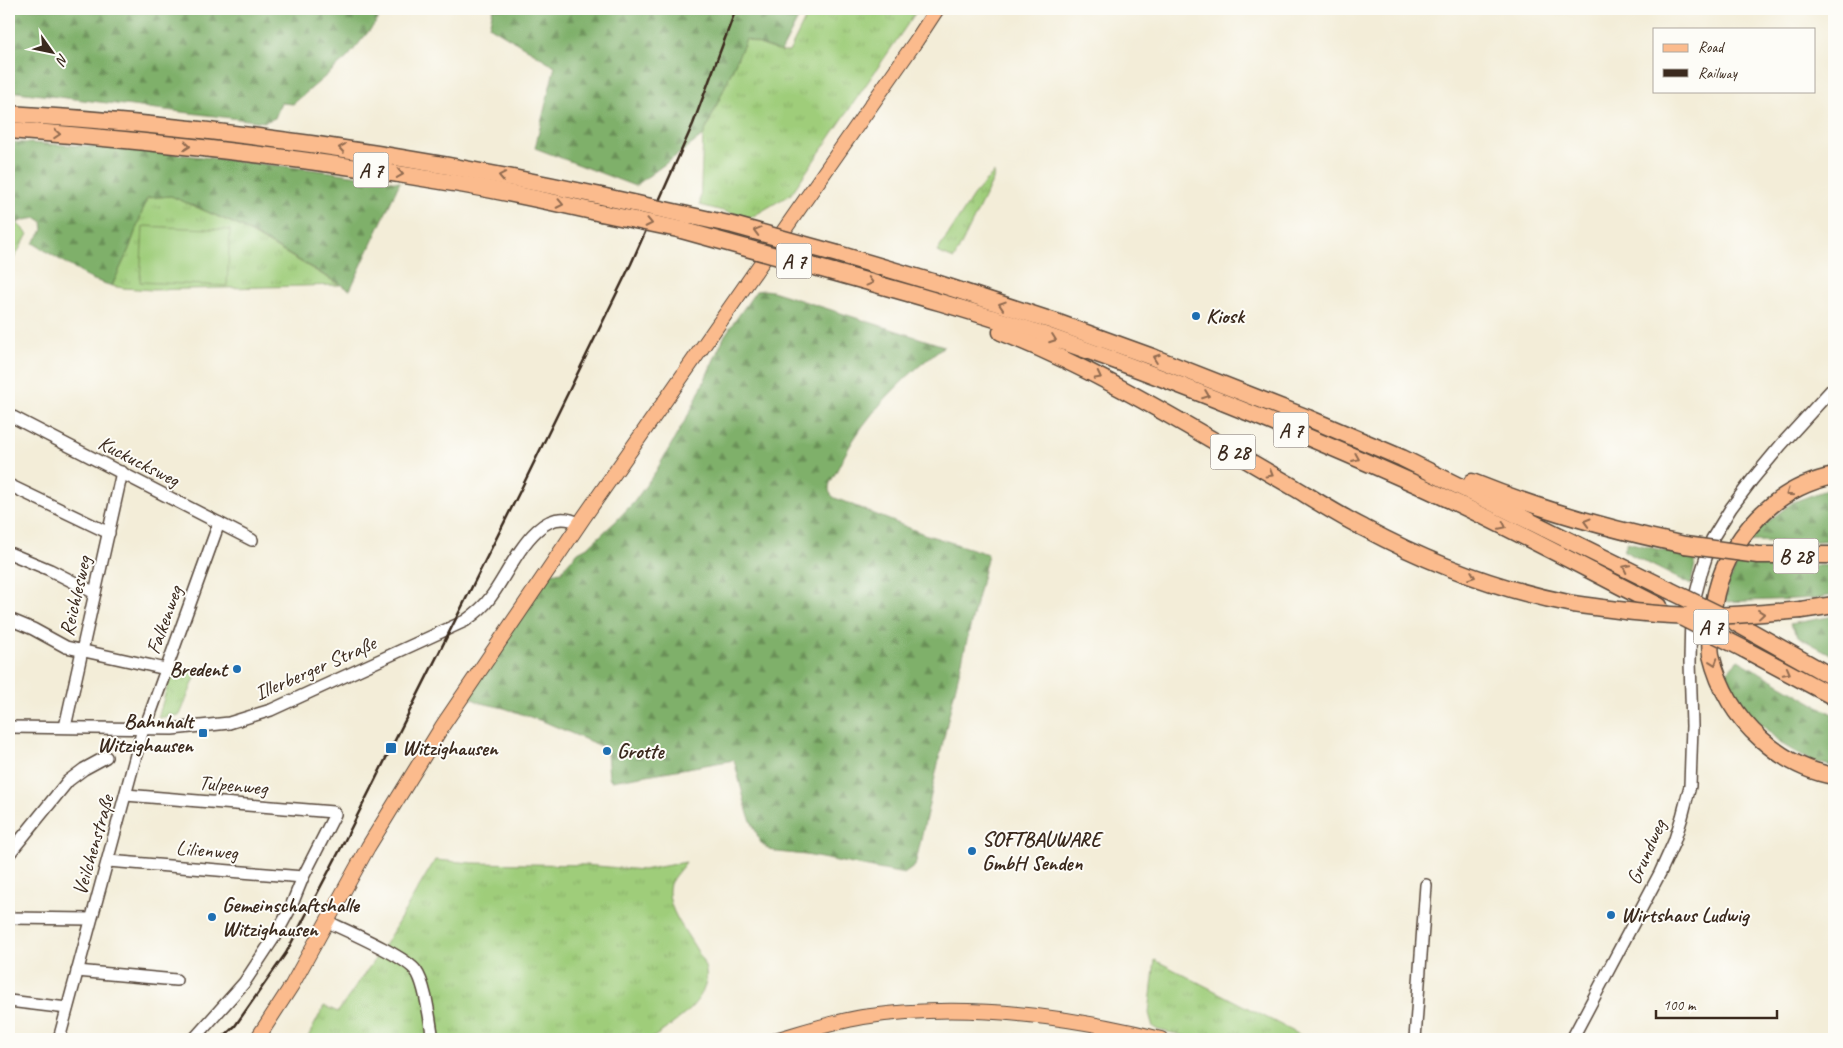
<svg xmlns="http://www.w3.org/2000/svg" width="1843" height="1048" font-family="Caveat,sans-serif">
<defs>
<pattern id="grass-tufts" width="24" height="20" patternUnits="userSpaceOnUse" patternTransform="scale(1.25)"><rect width="24" height="20" fill="#9fcd7a"/><path d="M3 7l-1-3M5 7V3M7 7l1-3M15 17l-1-3M17 17v-4M19 17l1-3" fill="none" stroke="#8ab069"/></pattern>
<pattern id="forest-firs" width="22" height="20" patternUnits="userSpaceOnUse" patternTransform="scale(1.25)"><rect width="22" height="20" fill="#7fb06a"/><path d="M5 1l3.5 6h-7zM16 11l3.5 6h-7z" fill="#698f57"/></pattern>
<pattern id="park-crowns" width="20" height="18" patternUnits="userSpaceOnUse" patternTransform="scale(1.25)"><rect width="20" height="18" fill="#9fcd7a"/><path d="M2 6a3 3 0 1 1 6 0M12 15a3 3 0 1 1 6 0" fill="none" stroke="#8ab069"/></pattern>
</defs>
<rect width="100%" height="100%" fill="#fdfcf7"/>
<filter id="ink" filterUnits="userSpaceOnUse"><feTurbulence type="fractalNoise" baseFrequency=".02" numOctaves="2"/><feDisplacementMap in="SourceGraphic" scale="10" xChannelSelector="R" yChannelSelector="G"/><feConvolveMatrix kernelMatrix="1 2 1 2 8 2 1 2 1" color-interpolation-filters="sRGB"/></filter>
<filter id="wash" filterUnits="userSpaceOnUse"><feTurbulence type="fractalNoise" baseFrequency=".0096" numOctaves="4" result="noise"/><feDisplacementMap in="SourceGraphic" scale="20" xChannelSelector="R" yChannelSelector="G"/><feGaussianBlur stdDeviation="1.12" result="paint"/><feColorMatrix in="noise" values="0 0 0 0 0 0 0 0 0 0 0 0 0 0 0 0 0 1.4 0 .05"/><feComposite in="paint" operator="in"/></filter>
<g filter="url(#wash)">
<rect width="100%" height="100%" fill="#f3edd8"/>
<g fill="url(#grass-tufts)" stroke="#6d7c4c">
<polygon points="810,9 918,9 791,194 750,218 700,205 703,136 746,39 781,52 789,52"/>
<polygon points="994,172 993,180 954,259 937,252 973,196"/>
<polygon points="171,196 239,226 340,285 152,290 123,288 112,286 129,249 147,198"/>
<polygon points="9,219 17,223 28,234 9,267"/>
<path d="M435,860L473,863L585,865L643,870L686,862C681,869 673,877 670,884C667,893 671,906 675,914C682,929 704,957 706,971C711,1000 672,1025 651,1039H307L324,1006L338,1012L384,946Z"/>
<polygon points="1155,960 1308,1039 1201,1039 1158,1030 1153,1027 1149,1013"/>
</g>
<g fill="url(#forest-firs)" stroke="#5d6d44">
<polygon points="9,9 376,9 378,20 347,58 293,104 281,103 275,118 264,122 9,91"/>
<polygon points="493,9 803,9 781,52 746,39 703,136 635,186 535,148 555,66 489,26"/>
<polygon points="9,142 122,148 317,170 400,182 350,290 240,226 171,196 147,198 129,249 112,286 91,279 33,243 43,230 42,221 37,218 24,220 17,223 9,219"/>
<path d="M764,290L772,291L944,346C910,372 877,403 854,439C845,453 838,469 830,483C828,490 829,494 835,498L924,534L988,554L951,706L915,866L904,874L806,855L777,852L767,848L761,843L748,814L734,760L612,781L609,778L607,753L603,747L545,722L504,708L481,703L464,695L546,574L562,572L564,568L578,552L589,546L615,522L634,502L656,471L691,410L725,335L756,291Z"/>
<polygon points="1834,487 1834,540 1805,542 1749,541 1765,524 1793,502"/>
<polygon points="1627,542 1696,558 1691,585 1624,551"/>
<polygon points="1739,562 1834,566 1834,595 1819,598 1724,602 1729,581"/>
<polygon points="1834,616 1834,656 1799,637 1790,624"/>
<polygon points="1738,660 1834,715 1834,767 1809,760 1780,743 1744,707 1726,673"/>
</g>
<polygon fill="url(#park-crowns)" stroke="#6d7c4c" points="174,664 197,673 180,715 158,718"/>
<polygon fill="#9fcd7a" stroke="#6d7c4c" points="143,226 230,230 227,286 140,282"/>
</g>
<g filter="url(#ink)">
<g fill="none" stroke-linecap="round" stroke-linejoin="round">
<g stroke="#57473a" stroke-width="14">
<g id="minor">
<polyline points="9,415 252,540"/>
<polyline points="9,485 109,533"/>
<polyline points="9,553 50,570 95,593"/>
<polyline points="9,619 33,629 66,647 166,669"/>
<path d="M9,727L172,729L229,723L271,710L465,621C475,614 483,608 490,598C511,571 537,499 580,524"/>
<polyline points="65,727 122,472"/>
<polyline points="126,795 333,812 335,814 303,877 290,909 277,933 244,983 194,1039"/>
<polyline points="9,854 68,781 84,769 106,757"/>
<polyline points="108,861 303,877"/>
<polyline points="9,918 91,919"/>
<path d="M328,922C347,931 405,956 416,971C426,984 430,1023 433,1039"/>
<polyline points="77,971 176,980"/>
<polyline points="9,1001 67,1008"/>
<polyline points="59,1039 143,729 149,717 219,523"/>
<polyline points="1415,1039 1426,885"/>
<polyline points="1572,1039 1660,873 1674,842 1682,817 1690,786 1692,726 1690,662 1691,612 1702,570 1712,539 1731,508 1752,480 1781,445 1834,387"/>
</g>
</g>
<g stroke="#57473a" stroke-width="16">
<g id="major">
<polyline points="257,1039 292,985 368,847 443,725 584,517 916,41 937,9"/>
<path d="M778,1039C806,1031 834,1022 863,1017C962,1002 1065,1015 1161,1039"/>
</g>
</g>
<g stroke="#57473a" stroke-width="19">
<g id="highway">
<path d="M9,114C208,125 406,154 601,196"/>
<path d="M9,130C154,141 298,157 441,181C495,189 548,201 601,213"/>
<polyline points="838,254 936,283 1053,321 1155,358 1308,418 1402,458 1669,590"/>
<path d="M833,272C905,292 977,312 1047,336C1173,380 1297,431 1418,485C1500,522 1579,565 1659,606"/>
<path d="M1001,332C1105,373 1199,433 1295,488C1318,502 1340,516 1364,528C1429,563 1500,590 1573,604"/>
<path d="M1834,476C1767,489 1718,550 1712,618C1711,629 1709,644 1711,655C1719,688 1736,717 1761,739C1782,758 1806,771 1834,776"/>
<path d="M1472,482C1541,510 1612,530 1685,545"/>
<polyline points="1758,555 1834,555"/>
<polyline points="1801,610 1834,605"/>
<polyline points="1736,623 1834,678"/>
<polyline points="1744,649 1834,697"/>
</g>
</g>
<use href="#minor" stroke="#fff" stroke-width="11"/>
<use href="#major" stroke="#fbbb8d" stroke-width="14"/>
<use href="#highway" stroke="#fbbb8d" stroke-width="16"/>
<polyline stroke="#3b2a1e" stroke-width="2.5" points="221,1039 235,1026 286,953 342,846 522,487 631,264 693,124 736,9"/>
<g stroke="#57473a" stroke-width="19" stroke-linecap="butt">
<g id="highway-bridge">
<polyline points="601,196 733,225 838,254"/>
<polyline points="601,213 678,229 833,272"/>
<polyline points="1685,545 1758,555"/>
<polyline points="1669,590 1718,614"/>
<path d="M1573,604C1616,610 1659,616 1702,616C1736,616 1768,613 1801,610"/>
<polyline points="1683,618 1744,649"/>
</g>
</g>
<use href="#highway-bridge" stroke="#fbbb8d" stroke-width="16"/>
</g>
<defs><path id="oneway-chevron" d="M-2-3.5L2.5 0L-2 3.5" fill="none" stroke-width="1.6" stroke-linecap="round" stroke-linejoin="round" transform="scale(1.25)"/></defs>
<g stroke="#916b50">
<use href="#oneway-chevron" transform="translate(57 134) rotate(4)"/>
<use href="#oneway-chevron" transform="translate(187 146) rotate(6)"/>
<use href="#oneway-chevron" transform="translate(342 148) rotate(-171)"/>
<use href="#oneway-chevron" transform="translate(400 174) rotate(9)"/>
<use href="#oneway-chevron" transform="translate(502 176) rotate(-169)"/>
<use href="#oneway-chevron" transform="translate(560 204) rotate(12)"/>
<use href="#oneway-chevron" transform="translate(649 223) rotate(12)"/>
<use href="#oneway-chevron" transform="translate(757 231) rotate(-165)"/>
<use href="#oneway-chevron" transform="translate(870 282) rotate(15)"/>
<use href="#oneway-chevron" transform="translate(1002 305) rotate(-162)"/>
<use href="#oneway-chevron" transform="translate(1053 339) rotate(20)"/>
<use href="#oneway-chevron" transform="translate(1156 358) rotate(-160)"/>
<use href="#oneway-chevron" transform="translate(1098 376) rotate(27)"/>
<use href="#oneway-chevron" transform="translate(1206 395) rotate(21)"/>
<use href="#oneway-chevron" transform="translate(1356 458) rotate(23)"/>
<use href="#oneway-chevron" transform="translate(1270 474) rotate(30)"/>
<use href="#oneway-chevron" transform="translate(1789 493) rotate(145)"/>
<use href="#oneway-chevron" transform="translate(1587 522) rotate(-164)"/>
<use href="#oneway-chevron" transform="translate(1503 526) rotate(26)"/>
<use href="#oneway-chevron" transform="translate(1626 568) rotate(-154)"/>
<use href="#oneway-chevron" transform="translate(1472 576) rotate(21)"/>
<use href="#oneway-chevron" transform="translate(1761 614) rotate(-6)"/>
<use href="#oneway-chevron" transform="translate(1714 662) rotate(71)"/>
<use href="#oneway-chevron" transform="translate(1787 672) rotate(28)"/>
</g>
</g>
<g fill="#1f6fb2" stroke="#fdfcf7" stroke-width="2">
<circle cx="1196" cy="316" r="5"/>
<circle cx="237" cy="669" r="5"/>
<rect x="198" y="728" width="10" height="10" rx="2.5"/>
<rect x="385" y="742" width="12" height="12" rx="2.5"/>
<circle cx="607" cy="751" r="5"/>
<circle cx="972" cy="851" r="5"/>
<circle cx="1611" cy="915" r="5"/>
<circle cx="212" cy="917" r="5"/>
</g>
<g text-anchor="middle" dominant-baseline="central" stroke-width="4" stroke-linejoin="round" paint-order="stroke">
<g fill="#fdfcf7" stroke="#75695f" stroke-width="1">
<rect x="353.5" y="152.5" width="35" height="35" rx="4"/>
<rect x="776.5" y="243.5" width="35" height="35" rx="4"/>
<rect x="1273.5" y="412.5" width="35" height="35" rx="4"/>
<rect x="1210.5" y="434.5" width="45" height="35" rx="4"/>
<rect x="1773.5" y="538.5" width="45" height="35" rx="4"/>
<rect x="1693.5" y="609.5" width="35" height="35" rx="4"/>
</g>
<g font-size="20" font-weight="bold" fill="#3b2a1e">
<text x="371" y="170">A 7</text>
<text x="794" y="261">A 7</text>
<text x="1291" y="430">A 7</text>
<text x="1233" y="452">B 28</text>
<text x="1796" y="556">B 28</text>
<text x="1711" y="627">A 7</text>
</g>
<g font-size="21" font-weight="bold" fill="#3b2a1e" stroke="#fdfcf7" text-anchor="start">
<text x="1206" y="316">Kiosk</text>
<text x="227" y="669" text-anchor="end">Bredent</text>
<text x="193" y="721" text-anchor="end">Bahnhalt<tspan x="193" dy="24">Witzighausen</tspan></text>
<text x="402" y="748">Witzighausen</text>
<text x="617" y="751">Grotte</text>
<text x="982" y="839">SOFTBAUWARE<tspan x="982" dy="24">GmbH Senden</tspan></text>
<text x="222" y="905">Gemeinschaftshalle<tspan x="222" dy="24">Witzighausen</tspan></text>
<text x="1621" y="915">Wirtshaus Ludwig</text>
</g>
<g font-size="21" fill="#3b2a1e" stroke="#fdfcf7">
<text transform="translate(139 461) rotate(27)">Kuckucksweg</text>
<text transform="translate(75 596) rotate(-77)">Reichlesweg</text>
<text transform="translate(164 620) rotate(-70)">Falkenweg</text>
<text transform="translate(315 668) rotate(-24)">Illerberger Straße</text>
<text transform="translate(233 785) rotate(5)">Tulpenweg</text>
<text transform="translate(93 845) rotate(-74)">Veilchenstraße</text>
<text transform="translate(207 850) rotate(5)">Lilienweg</text>
<text transform="translate(1646 852) rotate(-66)">Grundweg</text>
</g>
</g>
<rect width="1843" height="1048" fill="none" stroke="#fdfcf7" stroke-width="30"/>
<rect x="1653" y="28" width="162" height="65" fill="#fdfcf7" stroke="#afa8a0"/>
<rect x="1663" y="44" width="25" height="8" fill="#fbbb8d" stroke="#afa8a0"/>
<text x="1698" y="52" font-size="15" fill="#3b2a1e">Road</text>
<rect x="1663" y="69" width="25" height="8" fill="#3b2a1e" stroke="#afa8a0"/>
<text x="1698" y="78" font-size="15" fill="#3b2a1e">Railway</text>
<g transform="translate(52 52) rotate(123)" stroke="#fdfcf7" stroke-width="4" paint-order="stroke">
<path d="M0-4L9 19L0 12L-9 19Z" fill="#3b2a1e"/>
<text y="-8" font-size="14" font-weight="bold" text-anchor="middle" fill="#3b2a1e">N</text>
</g>
<path d="M1656 1010v8h121v-8" fill="none" stroke="#3b2a1e" stroke-width="2.5"/>
<text x="1663" y="1010" font-size="15" fill="#3b2a1e" stroke="#fdfcf7" stroke-width="4" paint-order="stroke">100 m</text>
</svg>
